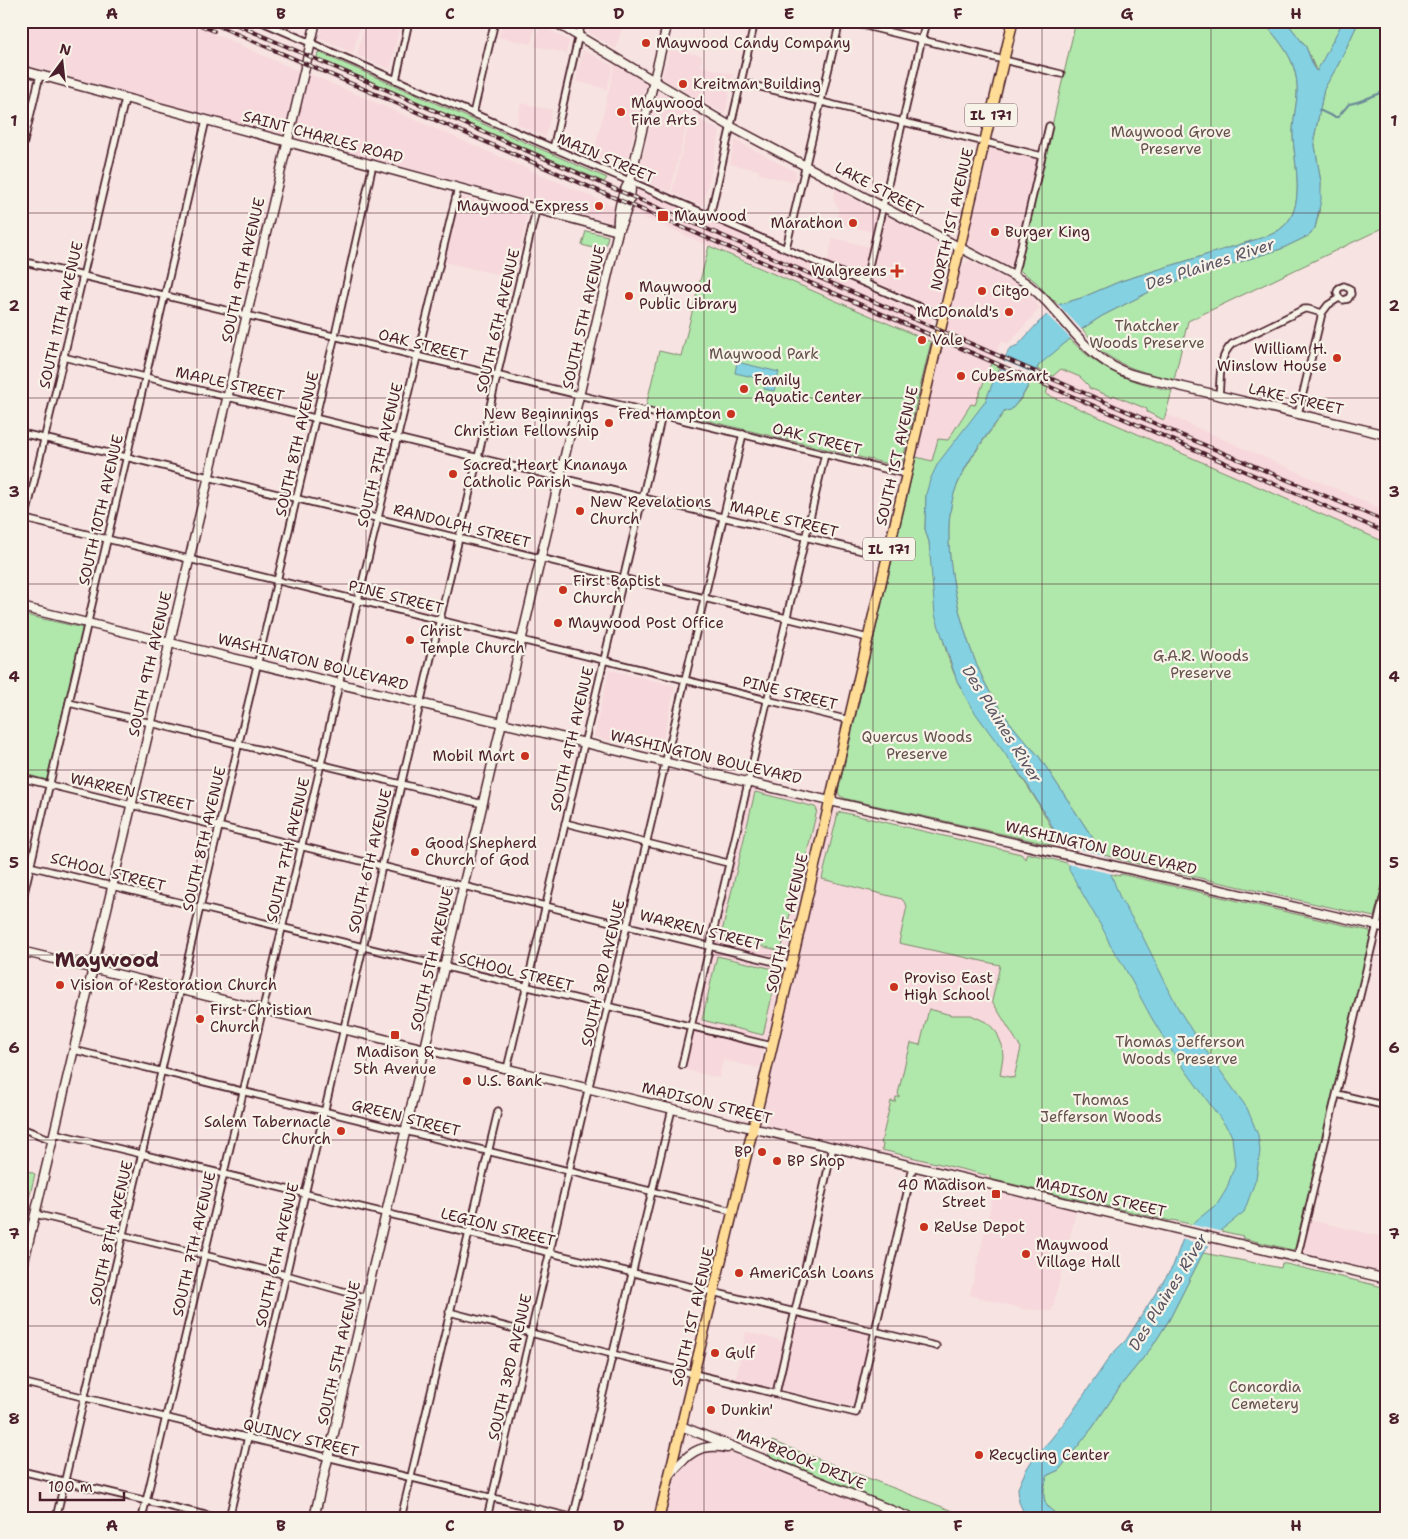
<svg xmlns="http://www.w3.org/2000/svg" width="1408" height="1539" font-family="'Shantell Sans',sans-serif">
<rect width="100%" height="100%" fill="#f7e3e1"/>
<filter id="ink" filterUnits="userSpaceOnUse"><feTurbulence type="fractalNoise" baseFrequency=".02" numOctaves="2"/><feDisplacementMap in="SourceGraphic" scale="10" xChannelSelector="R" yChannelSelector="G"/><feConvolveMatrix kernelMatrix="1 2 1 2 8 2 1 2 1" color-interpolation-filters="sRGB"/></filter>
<g filter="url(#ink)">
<g fill="#f7d8dc">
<polygon points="21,21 186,21 298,71 282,135 21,63"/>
<polygon points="323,21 361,21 353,53 319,38"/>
<polygon points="366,21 401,21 390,69 357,55"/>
<polygon points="503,21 536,21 531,44 499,37"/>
<polygon points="589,21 607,21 622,25 616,49 587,31"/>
<polygon points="540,24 569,41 566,53 535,46"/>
<polygon points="670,49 702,56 700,66 733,74 725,114 662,78"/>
<polygon points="583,50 613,66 607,89 576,81"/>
<polygon points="615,64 646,84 624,171 593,157"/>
<polygon points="307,73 618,208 615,223 293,138"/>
<polygon points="658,92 690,110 670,192 638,178"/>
<polygon points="521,103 552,110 545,137 517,124"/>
<polygon points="691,115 720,131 703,205 700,205 672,192"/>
<polygon points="735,140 796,172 794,182 759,174 759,170 730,164"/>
<polygon points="993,148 1034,157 1038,159 1014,262 1009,266 970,246 968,241 989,151"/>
<polygon points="836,189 877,213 873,232 836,223 839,208 833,200"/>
<polygon points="638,190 812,264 829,273 932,318 927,340 631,212"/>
<polygon points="460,197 527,215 514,278 444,262"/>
<polygon points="886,217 891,218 950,251 938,307 936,308 870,280 882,222"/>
<polygon points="833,238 870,247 862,275 859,276 827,262"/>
<polygon points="970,261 1020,286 1026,291 1040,308 1008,344 1001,341 988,369 997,373 938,463 916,457 961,267 966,262"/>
<polygon points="1061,368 1386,511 1384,514 1387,516 1387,543 1046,394 1055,373"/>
<polygon points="609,670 675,686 660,752 594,737"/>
<polygon points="752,788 820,805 821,807 786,956 784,960 717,944 714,941 749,790"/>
<polygon points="836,810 1027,853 992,1001 1021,1048 990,1179 767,1125 762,1120 832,815"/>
<polygon points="712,950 782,966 783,970 766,1041 696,1025 694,1022"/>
<polygon points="696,1031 763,1048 759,1068 723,1060 719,1078 683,1069 691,1035 693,1032"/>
<polygon points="994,1192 1076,1211 1052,1311 1024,1309 970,1295"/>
<polygon points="1310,1220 1387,1238 1387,1273 1304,1253 1303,1249"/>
<polygon points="799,1318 802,1318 868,1334 870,1336 854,1403 852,1406 736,1379 746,1332 791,1343"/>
<polygon points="718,1449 744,1457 900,1518 666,1518 677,1471 690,1455"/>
</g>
<g fill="#b0e8ab" stroke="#7d846b">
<path d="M1076,21H1263C1276,38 1290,51 1295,72C1301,93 1293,112 1293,133C1293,162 1309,210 1279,230C1274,234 1267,236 1261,238L1121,281L1081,298L1058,305L1054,300L1053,301L1036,282L1019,270Z"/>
<polygon points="1286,21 1343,21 1318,71 1316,70 1306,47"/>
<path d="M1359,21H1387V226L1188,321L1174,380C1139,371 1119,367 1091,343L1093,341L1082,329L1102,316L1159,287L1281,249L1310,235L1315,228L1319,213L1321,183L1314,139L1324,89L1338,65Z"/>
<polygon points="318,52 607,178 604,182 317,58"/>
<polygon points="586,231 608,236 604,251 582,245"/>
<polygon points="709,246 931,342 901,467 646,406 659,351 681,356"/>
<path d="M1070,339C1102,372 1126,380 1172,391L1164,420L1147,412V409L1113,395L1112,397L1089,388V386L1080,377L1061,369L1053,376L1037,369L1040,363Z"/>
<path d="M991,363L1000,367L985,402L926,494L925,529L929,542C935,589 937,637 957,680C966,700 979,717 992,734C1017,770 1042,805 1060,845L1052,843V845L1025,839L847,799L840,796L838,792L916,457L932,461L938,439L948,440L971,404L975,405Z"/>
<path d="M1031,381L1048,388L1046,394L1387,543V867L1374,917L1129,862L1104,855L1038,755C1022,738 1006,719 994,699C964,652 935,541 956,488C968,459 987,436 1005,411C1018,408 1025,392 1031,381Z"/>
<polygon points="21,614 83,628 47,780 21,773"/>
<polygon points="755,792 815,807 817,810 799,887 796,889 781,951 721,936"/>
<polygon points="841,812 1021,854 1025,859 1027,853 1112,874 1120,876 1120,874 1370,931 1371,936 1295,1248 1292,1250 1242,1238 1243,1236 1172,1220 1171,1221 990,1179 990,1176 882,1150 883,1144 881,1143 891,1101 895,1102 896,1097 899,1097 899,1095 898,1094 907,1055 908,1055 911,1043 920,1045 929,1009 951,1015 971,1015 988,1023 997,1033 1002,1045 1003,1057 1000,1075 1014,1078 1021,1048 992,1001 1000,965 899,943 907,906 902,899 822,879 838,813"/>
<polygon points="717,956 778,970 763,1035 702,1020"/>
<polygon points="21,1168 35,1174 21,1232"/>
<path d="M1203,1253L1281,1268L1282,1263L1387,1288V1518H1065C1042,1509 1040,1496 1048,1475L1059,1470L1093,1427L1122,1384L1152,1347L1169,1320Z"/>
<polygon points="772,1441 971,1518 921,1518 768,1457"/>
</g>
<g fill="#83d1e1" stroke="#6c8a98">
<path d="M1263,21H1286L1306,47L1315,70L1317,71L1343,21H1359L1338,65L1324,89L1314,139L1321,183V200L1315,228L1310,235L1281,249L1159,287L1102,316L1082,329L1039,365L1023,395L1011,410L1005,411C986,436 967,459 956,488C935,541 964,652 994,699C1006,719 1022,738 1038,755L1104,855L1120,898L1142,935L1178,1008L1192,1031L1247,1108L1258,1135L1260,1151L1256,1179L1244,1212L1220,1231L1203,1253L1169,1320L1152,1347L1122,1384L1093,1427L1059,1470L1048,1475C1040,1496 1042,1509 1065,1518H1026L1019,1502L1018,1488L1026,1470L1033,1459L1051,1439L1071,1414L1111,1355L1126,1340L1173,1266L1184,1236L1192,1224L1218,1203L1226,1190L1235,1165L1232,1137L1230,1132L1173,1053L1151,1017L1122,963L1110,945L1105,933L1069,870V864L1050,822L1029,787L971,707L957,681L935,615L929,542L925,529L926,494L930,480L938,463L985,402L997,372L999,373L1009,349L1018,345L1039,322L1058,305L1081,298L1121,281L1261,238C1267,236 1274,234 1279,230C1309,210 1293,162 1293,133C1293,112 1301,93 1295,72C1290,51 1276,38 1263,21Z"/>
<polygon points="737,362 779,372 774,391 764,389 766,380 735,373"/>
</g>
<g fill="#f7e3e1">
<polygon points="1057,303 1083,331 1072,340 1045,313"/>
<polygon points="1002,360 1037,375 1033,382 999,367"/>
<polygon points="1059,844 1104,855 1113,874 1068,864"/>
<polygon points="1189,1224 1223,1232 1212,1246 1180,1239"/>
</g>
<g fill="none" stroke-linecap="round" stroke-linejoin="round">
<path stroke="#6c8a98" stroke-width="2" d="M1319,110L1334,117H1338L1349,104C1363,102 1374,94 1387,91"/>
<g stroke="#4a1f2b" stroke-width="9">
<g id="street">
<polyline points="260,21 943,317"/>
<polyline points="845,21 1061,74"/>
<polyline points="396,80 409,21"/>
<polyline points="740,82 1042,156"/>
<polyline points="473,114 495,21"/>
<polyline points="553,149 582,21"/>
<polyline points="21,154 40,75"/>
<polyline points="710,216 755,21"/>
<polyline points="786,248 840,21"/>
<path d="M21,261C317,331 611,403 906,474"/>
<polyline points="1014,276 1049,126"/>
<polyline points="865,283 926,21"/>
<polyline points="63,357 887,557"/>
<path d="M1219,395C1221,378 1218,357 1232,344L1304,309H1308L1322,313L1328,305L1339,298L1343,300L1348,299L1351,294L1350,289L1344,286L1339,288L1337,292L1339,298"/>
<polyline points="1298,414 1322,313"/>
<polyline points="21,433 126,457 868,638"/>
<polyline points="25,519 849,720"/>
<polyline points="21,537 125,99"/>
<polyline points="69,703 483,804"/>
<polyline points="21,778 791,966"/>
<polyline points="565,823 728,863"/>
<polyline points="21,864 772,1046"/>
<polyline points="21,906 206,120"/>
<polyline points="74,1050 732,1211"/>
<polyline points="682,1065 825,454"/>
<polyline points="507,1069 662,415"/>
<polyline points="1337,1094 1387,1106"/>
<polyline points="21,1128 52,1140"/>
<polyline points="54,1133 936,1346"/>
<polyline points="35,1214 286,1275 367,1298"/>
<polyline points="1297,1258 1387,883"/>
<polyline points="449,1312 612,1354 856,1413 913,1167"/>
<polyline points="21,1382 575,1518"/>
<polyline points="776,1393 833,1147"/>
<polyline points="21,1471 218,1518"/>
<polyline points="56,1518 335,335 373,164"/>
<polyline points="142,1518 321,764 358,600 458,188"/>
<polyline points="229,1518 536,210"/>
<polyline points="401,1518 498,1111"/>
<polyline points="487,1518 743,434"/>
<polyline points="573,1518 672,1109"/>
</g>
</g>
<g stroke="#4a1f2b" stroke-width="11">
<g id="secondary">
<path d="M553,21L730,126L1023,281C1055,303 1074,341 1106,362C1116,369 1129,374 1141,377L1387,435"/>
<polyline points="21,70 618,231"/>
<path d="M618,229C617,215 621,193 630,181L668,21"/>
<polyline points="21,607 747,782 1387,928"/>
<polyline points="21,951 714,1119 1387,1279"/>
<polyline points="21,1274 316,21"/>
<polyline points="681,1426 911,1518"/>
<path d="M670,1475C687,1454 699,1443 727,1448"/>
<path d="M314,1518L618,231C624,219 634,194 630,181"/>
</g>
</g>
<g stroke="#4a1f2b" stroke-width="12">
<polyline id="primary" points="659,1518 753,1128 1013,21"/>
</g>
<use href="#street" stroke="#f7f3e8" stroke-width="5.5"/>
<use href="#secondary" stroke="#f7f3e8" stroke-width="8"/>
<use href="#primary" stroke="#ffdd96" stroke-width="9"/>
<g stroke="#4a1f2b" stroke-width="4">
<g id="rail">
<polyline points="191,21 214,31"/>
<polyline points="207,21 1387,533"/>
<polyline points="228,21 1195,441 1387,522"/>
</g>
</g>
<use href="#rail" stroke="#f7f3e8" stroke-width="2" stroke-dasharray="5.5" stroke-linecap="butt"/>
</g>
</g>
<path fill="none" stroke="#4a1f2b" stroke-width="1" stroke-opacity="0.55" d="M197,21V1518M366,21V1518M535,21V1518M704,21V1518M873,21V1518M1042,21V1518M1211,21V1518M21,213H1387M21,398H1387M21,584H1387M21,770H1387M21,955H1387M21,1140H1387M21,1326H1387"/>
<g fill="#c8321e" stroke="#f7f3e8" stroke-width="2">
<circle cx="646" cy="43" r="5"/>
<circle cx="683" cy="84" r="5"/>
<circle cx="621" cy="112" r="5"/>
<circle cx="599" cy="206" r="5"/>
<rect x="657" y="210" width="12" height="12" rx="2.5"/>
<circle cx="853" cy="223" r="5"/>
<circle cx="995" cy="232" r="5"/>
<path d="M894.5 263.5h5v5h5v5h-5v5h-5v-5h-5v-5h5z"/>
<circle cx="982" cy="291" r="5"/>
<circle cx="629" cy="296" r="5"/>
<circle cx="1009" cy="312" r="5"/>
<circle cx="922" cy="340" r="5"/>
<circle cx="1337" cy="358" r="5"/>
<circle cx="961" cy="376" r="5"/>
<circle cx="744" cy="389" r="5"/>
<circle cx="731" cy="414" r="5"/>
<circle cx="609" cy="423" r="5"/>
<circle cx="453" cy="474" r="5"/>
<circle cx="580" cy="511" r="5"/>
<circle cx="563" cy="590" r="5"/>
<circle cx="558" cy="623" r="5"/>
<circle cx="410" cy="640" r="5"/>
<circle cx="525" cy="756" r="5"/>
<circle cx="415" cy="852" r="5"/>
<circle cx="60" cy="985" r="5"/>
<circle cx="894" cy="987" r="5"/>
<circle cx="200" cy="1019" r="5"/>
<rect x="390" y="1030" width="10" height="10" rx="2.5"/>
<circle cx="467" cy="1081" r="5"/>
<circle cx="341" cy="1131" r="5"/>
<circle cx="762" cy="1152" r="5"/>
<circle cx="777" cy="1161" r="5"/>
<rect x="991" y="1189" width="10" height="10" rx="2.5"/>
<circle cx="924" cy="1227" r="5"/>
<circle cx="1026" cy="1254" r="5"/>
<circle cx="739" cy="1273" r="5"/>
<circle cx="715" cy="1353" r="5"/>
<circle cx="711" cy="1410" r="5"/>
<circle cx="979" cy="1455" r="5"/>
</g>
<g text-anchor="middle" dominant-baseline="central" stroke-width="4.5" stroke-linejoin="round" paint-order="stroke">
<g fill="#f7f3e8" stroke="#7e5f64" stroke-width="1">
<rect x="965" y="103.5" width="52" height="23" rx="4"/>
<rect x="863" y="537.5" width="52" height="23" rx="4"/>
</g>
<g font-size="14" font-weight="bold" fill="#4a1f2b">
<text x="991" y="115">IL 171</text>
<text x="889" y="549">IL 171</text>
</g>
<g font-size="15" fill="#4a1f2b" stroke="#f7f3e8" text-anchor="start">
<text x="656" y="43">Maywood Candy Company</text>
<text x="693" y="84">Kreitman Building</text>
<text x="631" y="103">Maywood<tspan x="631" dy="17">Fine Arts</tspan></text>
<text x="589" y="206" text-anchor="end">Maywood Express</text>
<text x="674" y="216">Maywood</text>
<text x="843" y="223" text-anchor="end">Marathon</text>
<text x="1005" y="232">Burger King</text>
<text x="887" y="271" text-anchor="end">Walgreens</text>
<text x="639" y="287">Maywood<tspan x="639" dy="17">Public Library</tspan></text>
<text x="992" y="291">Citgo</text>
<text x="999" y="312" text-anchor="end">McDonald's</text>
<text x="932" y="340">Vale</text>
<text x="1327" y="349" text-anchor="end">William H.<tspan x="1327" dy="17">Winslow House</tspan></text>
<text x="971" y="376">CubeSmart</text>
<text x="754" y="380">Family<tspan x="754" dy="17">Aquatic Center</tspan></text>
<text x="599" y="414" text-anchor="end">New Beginnings<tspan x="599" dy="17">Christian Fellowship</tspan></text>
<text x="721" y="414" text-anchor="end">Fred Hampton</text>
<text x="463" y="465">Sacred Heart Knanaya<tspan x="463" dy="17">Catholic Parish</tspan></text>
<text x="590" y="502">New Revelations<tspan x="590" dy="17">Church</tspan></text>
<text x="573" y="581">First Baptist<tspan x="573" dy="17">Church</tspan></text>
<text x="568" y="623">Maywood Post Office</text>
<text x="420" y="631">Christ<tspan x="420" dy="17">Temple Church</tspan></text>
<text x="515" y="756" text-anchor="end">Mobil Mart</text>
<text x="425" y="843">Good Shepherd<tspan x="425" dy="17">Church of God</tspan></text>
<text x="904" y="978">Proviso East<tspan x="904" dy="17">High School</tspan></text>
<text x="70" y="985">Vision of Restoration Church</text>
<text x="210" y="1010">First Christian<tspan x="210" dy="17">Church</tspan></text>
<text x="395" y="1052" text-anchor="middle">Madison &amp;<tspan x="395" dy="17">5th Avenue</tspan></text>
<text x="477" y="1081">U.S. Bank</text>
<text x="331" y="1122" text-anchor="end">Salem Tabernacle<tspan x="331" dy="17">Church</tspan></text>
<text x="752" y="1152" text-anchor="end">BP</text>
<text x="787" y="1161">BP Shop</text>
<text x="986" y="1185" text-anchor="end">40 Madison<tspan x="986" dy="17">Street</tspan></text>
<text x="934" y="1227">ReUse Depot</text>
<text x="1036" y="1245">Maywood<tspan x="1036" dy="17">Village Hall</tspan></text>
<text x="749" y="1273">AmeriCash Loans</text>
<text x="725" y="1353">Gulf</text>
<text x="721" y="1410">Dunkin'</text>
<text x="989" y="1455">Recycling Center</text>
</g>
<g font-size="15" fill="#64514b" stroke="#f7f3e8">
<text x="1171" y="132">Maywood Grove<tspan x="1171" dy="17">Preserve</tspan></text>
<text x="1147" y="326">Thatcher<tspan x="1147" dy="17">Woods Preserve</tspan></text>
<text x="764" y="354">Maywood Park</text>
<text x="1201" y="656">G.A.R. Woods<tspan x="1201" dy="17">Preserve</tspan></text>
<text x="917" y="737">Quercus Woods<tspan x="917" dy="17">Preserve</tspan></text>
<text x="1180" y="1042">Thomas Jefferson<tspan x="1180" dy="17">Woods Preserve</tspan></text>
<text x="1101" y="1100">Thomas<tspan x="1101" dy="17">Jefferson Woods</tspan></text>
<text x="1265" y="1387">Concordia<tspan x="1265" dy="17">Cemetery</tspan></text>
</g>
<g font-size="15" fill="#4a1f2b" stroke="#f7f3e8">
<text transform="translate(323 137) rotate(15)">SAINT CHARLES ROAD</text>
<text transform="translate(606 158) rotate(23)">MAIN STREET</text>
<text transform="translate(879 189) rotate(28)">LAKE STREET</text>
<text transform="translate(952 219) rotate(-77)">NORTH 1ST AVENUE</text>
<text transform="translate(243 270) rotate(-77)">SOUTH 9TH AVENUE</text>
<text transform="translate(61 315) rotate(-77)">SOUTH 11TH AVENUE</text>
<text transform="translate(584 317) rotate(-77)">SOUTH 5TH AVENUE</text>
<text transform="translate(498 321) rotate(-77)">SOUTH 6TH AVENUE</text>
<text transform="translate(423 345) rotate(14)">OAK STREET</text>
<text transform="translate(230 384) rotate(13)">MAPLE STREET</text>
<text transform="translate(1296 399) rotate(13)">LAKE STREET</text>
<text transform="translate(817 439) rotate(14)">OAK STREET</text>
<text transform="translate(297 444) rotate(-77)">SOUTH 8TH AVENUE</text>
<text transform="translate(380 455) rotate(-76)">SOUTH 7TH AVENUE</text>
<text transform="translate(897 456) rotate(-77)">SOUTH 1ST AVENUE</text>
<text transform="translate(101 510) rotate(-77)">SOUTH 10TH AVENUE</text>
<text transform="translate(784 519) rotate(14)">MAPLE STREET</text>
<text transform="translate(462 526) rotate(14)">RANDOLPH STREET</text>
<text transform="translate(396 597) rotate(14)">PINE STREET</text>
<text transform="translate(313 662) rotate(14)">WASHINGTON BOULEVARD</text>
<text transform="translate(150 664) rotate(-77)">SOUTH 9TH AVENUE</text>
<text transform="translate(790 693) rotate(14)">PINE STREET</text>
<text transform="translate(572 739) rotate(-77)">SOUTH 4TH AVENUE</text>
<text transform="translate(706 757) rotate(13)">WASHINGTON BOULEVARD</text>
<text transform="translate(132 792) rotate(13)">WARREN STREET</text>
<text transform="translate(204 839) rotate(-77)">SOUTH 8TH AVENUE</text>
<text transform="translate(1101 848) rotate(13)">WASHINGTON BOULEVARD</text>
<text transform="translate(288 850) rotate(-77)">SOUTH 7TH AVENUE</text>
<text transform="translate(370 861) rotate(-77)">SOUTH 6TH AVENUE</text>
<text transform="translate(108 872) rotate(14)">SCHOOL STREET</text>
<text transform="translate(787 923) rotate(-77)">SOUTH 1ST AVENUE</text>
<text transform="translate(701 930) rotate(14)">WARREN STREET</text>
<text transform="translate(432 959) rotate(-77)">SOUTH 5TH AVENUE</text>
<text transform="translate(516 972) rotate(14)">SCHOOL STREET</text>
<text transform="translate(603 973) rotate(-77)">SOUTH 3RD AVENUE</text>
<text transform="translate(707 1103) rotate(14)">MADISON STREET</text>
<text transform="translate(406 1118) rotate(14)">GREEN STREET</text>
<text transform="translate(1101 1197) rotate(13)">MADISON STREET</text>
<text transform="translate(498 1227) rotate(14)">LEGION STREET</text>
<text transform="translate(111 1233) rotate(-77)">SOUTH 8TH AVENUE</text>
<text transform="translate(194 1244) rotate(-77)">SOUTH 7TH AVENUE</text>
<text transform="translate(277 1255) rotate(-77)">SOUTH 6TH AVENUE</text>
<text transform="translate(693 1317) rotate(-77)">SOUTH 1ST AVENUE</text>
<text transform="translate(339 1353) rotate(-77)">SOUTH 5TH AVENUE</text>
<text transform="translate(510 1367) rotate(-77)">SOUTH 3RD AVENUE</text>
<text transform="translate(301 1438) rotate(14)">QUINCY STREET</text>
<text transform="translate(801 1459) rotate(22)">MAYBROOK DRIVE</text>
</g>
<g font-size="16" font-style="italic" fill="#5b5462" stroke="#f7f3e8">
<text transform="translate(1210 264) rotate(-18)">Des Plaines River</text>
<text transform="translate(1002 724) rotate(58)">Des Plaines River</text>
<text transform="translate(1168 1292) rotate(-58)">Des Plaines River</text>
</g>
<g font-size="20" font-weight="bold" fill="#4a1f2b" stroke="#f7f3e8">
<text x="107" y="960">Maywood</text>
</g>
</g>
<rect width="1408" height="1539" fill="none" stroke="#f7f3e8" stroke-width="55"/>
<g transform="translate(62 62) rotate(15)" stroke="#f7f3e8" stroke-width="4" paint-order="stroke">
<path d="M0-4L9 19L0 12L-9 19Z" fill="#4a1f2b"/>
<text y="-8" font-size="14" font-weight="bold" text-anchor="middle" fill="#4a1f2b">N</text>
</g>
<path d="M40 1492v8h84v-8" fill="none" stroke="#4a1f2b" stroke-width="2.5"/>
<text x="48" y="1492" font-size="15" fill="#4a1f2b" stroke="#f7f3e8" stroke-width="4" paint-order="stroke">100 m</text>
<rect x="28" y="28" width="1352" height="1484" fill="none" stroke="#4a1f2b" stroke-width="2"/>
<g font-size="16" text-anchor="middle" font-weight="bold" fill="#4a1f2b">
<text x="112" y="19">A</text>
<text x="281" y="19">B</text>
<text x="450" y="19">C</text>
<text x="619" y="19">D</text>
<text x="789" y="19">E</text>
<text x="958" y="19">F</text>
<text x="1127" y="19">G</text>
<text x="1296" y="19">H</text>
<text x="14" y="126">1</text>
<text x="1394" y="126">1</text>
<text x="14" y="311">2</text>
<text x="1394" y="311">2</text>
<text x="14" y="497">3</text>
<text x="1394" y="497">3</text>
<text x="14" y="682">4</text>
<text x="1394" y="682">4</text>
<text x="14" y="868">5</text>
<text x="1394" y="868">5</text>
<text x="14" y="1053">6</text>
<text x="1394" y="1053">6</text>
<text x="14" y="1239">7</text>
<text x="1394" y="1239">7</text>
<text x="14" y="1424">8</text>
<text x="1394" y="1424">8</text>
<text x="112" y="1531">A</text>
<text x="281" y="1531">B</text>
<text x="450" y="1531">C</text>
<text x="619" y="1531">D</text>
<text x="789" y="1531">E</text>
<text x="958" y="1531">F</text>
<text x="1127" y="1531">G</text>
<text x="1296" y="1531">H</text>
</g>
</svg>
